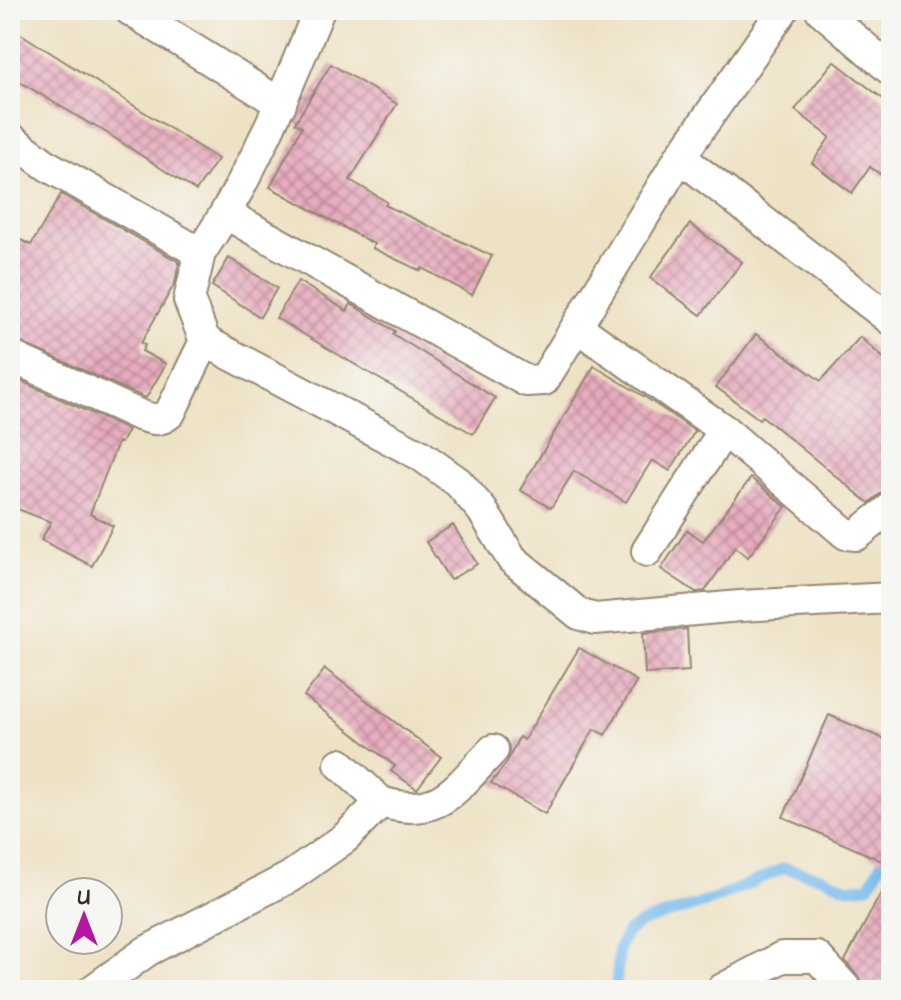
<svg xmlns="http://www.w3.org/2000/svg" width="901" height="1000" font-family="'Architects Daughter',sans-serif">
<defs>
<pattern id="building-cross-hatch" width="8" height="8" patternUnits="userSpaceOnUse" patternTransform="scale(2)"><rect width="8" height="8" fill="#e7acbe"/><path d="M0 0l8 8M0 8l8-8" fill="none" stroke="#bc8c9a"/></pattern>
</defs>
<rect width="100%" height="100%" fill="#f6f6f2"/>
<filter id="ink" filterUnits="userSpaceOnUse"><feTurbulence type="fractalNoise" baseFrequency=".0125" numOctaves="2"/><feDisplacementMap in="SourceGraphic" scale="16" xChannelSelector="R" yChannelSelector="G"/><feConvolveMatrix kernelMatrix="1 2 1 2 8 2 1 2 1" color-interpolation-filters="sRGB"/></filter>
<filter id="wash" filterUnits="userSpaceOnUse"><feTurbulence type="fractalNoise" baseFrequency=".006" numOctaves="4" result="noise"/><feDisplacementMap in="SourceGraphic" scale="32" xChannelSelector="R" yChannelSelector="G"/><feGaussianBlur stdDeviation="1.8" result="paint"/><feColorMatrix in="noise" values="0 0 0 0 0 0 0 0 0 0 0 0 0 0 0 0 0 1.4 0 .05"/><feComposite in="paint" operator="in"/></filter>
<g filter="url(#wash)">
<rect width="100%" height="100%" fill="#eee2c5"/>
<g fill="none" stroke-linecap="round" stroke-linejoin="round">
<polyline stroke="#78bbee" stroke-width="11" points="616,990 619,948 627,932 642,922 715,899 784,868 822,877 848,888 869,886 891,846"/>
</g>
<g id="blocks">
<g fill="url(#building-cross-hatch)">
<polygon points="10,27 218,159 196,191 93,124 92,125 10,76"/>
<polygon points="834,61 891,105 891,182 870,167 852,193 812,163 830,137 795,110"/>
<polygon points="331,64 397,104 350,180 387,202 385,205 492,256 472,295 422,268 421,271 372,248 374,244 270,187 302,127 295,123"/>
<polygon points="61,194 179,262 175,283 141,343 145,345 142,351 166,364 146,398 10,338 10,259 21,240 31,245"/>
<polygon points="690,224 742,262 701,315 650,278"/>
<polygon points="229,258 277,288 260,317 212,286"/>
<polygon points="298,281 347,311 351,304 395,331 393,334 495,398 473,434 276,318"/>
<polygon points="756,334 821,381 860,337 891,365 891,490 880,494 869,503 762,416 759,419 716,387"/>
<polygon points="594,366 645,397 695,431 670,471 652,460 626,502 574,471 551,508 520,490"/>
<polygon points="10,376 128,430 121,443 118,442 90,514 113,526 92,566 41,540 51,522 10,506"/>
<polygon points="751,478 786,507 748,557 735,547 705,591 696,592 661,569 687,530 703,541"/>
<polygon points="453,525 477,564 450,580 426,542"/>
<polygon points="687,629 689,671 645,674 643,633"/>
<polygon points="579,648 637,681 605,735 594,729 545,814 491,783 507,762 519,737 524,740"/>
<polygon points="325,669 441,757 417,789 391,771 395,766 304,696"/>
<polygon points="829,715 891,742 891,865 783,817"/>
<polygon points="891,874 891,990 878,990 862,982 845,961"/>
</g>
</g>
</g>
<g filter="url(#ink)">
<use href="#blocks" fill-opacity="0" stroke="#948672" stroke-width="2"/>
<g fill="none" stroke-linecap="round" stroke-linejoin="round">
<g stroke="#948672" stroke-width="34">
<g id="street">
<polyline points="130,10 281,104"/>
<polyline points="821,10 891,70"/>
<path d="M10,138L48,166L200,253C251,178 285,94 319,10"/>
<polyline points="680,157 891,320"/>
<polyline points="226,214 526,381 544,380 680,157 783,10"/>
<polyline points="577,327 724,430 846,534 857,535 891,508"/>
<polyline points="205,341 420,455 444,472 458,482 482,510 512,559 579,614 595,619 740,606 891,598"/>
<path d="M10,356L139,415C152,419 159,423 170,413L205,341L189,300L200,253"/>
<polyline points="647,551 724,430"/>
<polyline points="340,764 381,802"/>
<path d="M93,990L147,951L290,877L345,838L381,802C440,820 456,788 493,750"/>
<polyline points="721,990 782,957 817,957 847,990"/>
</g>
</g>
<use href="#street" stroke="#fff" stroke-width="30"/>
</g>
</g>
<rect width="901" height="1000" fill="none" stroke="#f6f6f2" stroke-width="40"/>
<g transform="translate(84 916)"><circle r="38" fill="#f6f6f2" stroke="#aba49d" stroke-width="2"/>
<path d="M0-6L14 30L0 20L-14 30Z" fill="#b5179e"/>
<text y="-12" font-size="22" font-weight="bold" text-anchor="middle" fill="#3b2a1e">U</text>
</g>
</svg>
